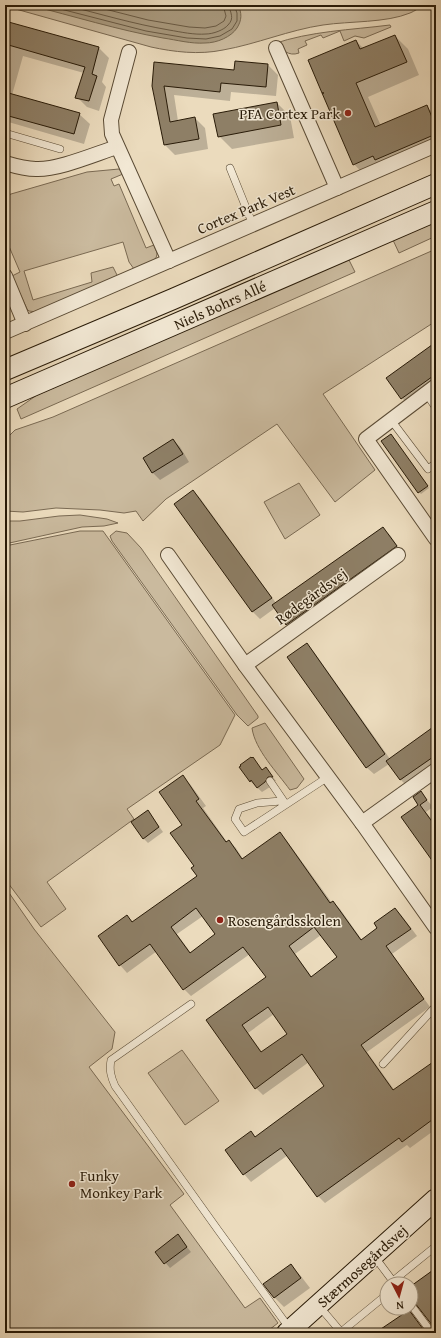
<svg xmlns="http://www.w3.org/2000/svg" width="441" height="1338" font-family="'Gentium Book Plus',serif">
<rect width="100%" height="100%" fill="#ebdbbd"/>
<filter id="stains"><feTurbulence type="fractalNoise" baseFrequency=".005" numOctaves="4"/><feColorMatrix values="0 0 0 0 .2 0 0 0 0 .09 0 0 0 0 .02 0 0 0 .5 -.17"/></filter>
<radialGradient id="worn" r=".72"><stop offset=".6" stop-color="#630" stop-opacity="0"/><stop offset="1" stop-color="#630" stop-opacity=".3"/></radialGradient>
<g fill="#caba9e" stroke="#7a6a53">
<path d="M5,5H423C419,8 415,11 410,13C386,23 350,21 323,25C289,30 257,44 223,50C199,55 174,52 151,47L5,6Z"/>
<path d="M390,25L391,27L364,38L355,36L344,41L340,31L323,38L321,35L305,41L307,45L298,49L299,53C288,57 283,49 273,44C311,31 350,30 390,25Z"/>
<path d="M119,169L123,174L111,179L114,186L119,184L146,248L154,245C154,247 157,251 157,254C157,263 140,267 134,269L129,262L123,242L24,271L33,300L92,282L91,273L113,267L118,277L37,312L29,311L27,309L12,276L20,272L5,237V201L7,196L11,194L87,172Z"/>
<polygon points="436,222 436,236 399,253 393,240"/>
<polygon points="436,249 436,321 323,394 375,470 335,502 277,424 166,499 143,521 136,511 124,513 100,510 56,508 23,512 5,511 5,440 15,430 53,417"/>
<polygon points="348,258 355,272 21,419 17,409 37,395"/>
<polygon points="299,483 320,515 285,539 264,502"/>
<polygon points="80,515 107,519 118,523 104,526 82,527 5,544 5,521 20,521 59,516"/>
<polygon points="80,531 103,531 235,715 220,745 127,809 134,819 47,882 66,909 41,927 5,879 5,546"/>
<polygon points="116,531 127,533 141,548 258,716 258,718 248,726 237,715 112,541 110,536"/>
<path d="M265,723L304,779L297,788L290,790C277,772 255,750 252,728Z"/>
<polygon points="5,887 34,929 115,1032 112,1049 89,1067 184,1194 170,1205 245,1308 260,1298 278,1323 265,1333 5,1333"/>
<polygon points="182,1050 219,1101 185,1125 148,1073"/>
</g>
<path fill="#a99a7f" stroke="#76674f" d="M29,5H238C242,13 242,20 237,28C231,37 217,43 205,43C191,44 177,40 163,38C118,30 73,16 29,5Z"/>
<g fill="#0003" fill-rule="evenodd">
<polygon points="5,22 99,48 109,58 102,82 106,87 99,111 87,107 77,97 84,73 23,56 12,95 79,114 90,124 84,144 5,121"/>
<polygon points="395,36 408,49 419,75 368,97 381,126 426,106 436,116 436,152 367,178 354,164 356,41 364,49"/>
<polygon points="236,62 268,65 278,75 276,96 231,92 230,101 174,95 178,121 195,118 205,128 208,149 175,155 165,145 153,86 235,71"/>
<polygon points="277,103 290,116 294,138 232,149 219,136"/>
<polygon points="436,343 436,386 409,405 402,398"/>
<polygon points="393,437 429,488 421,494 419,492"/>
<polygon points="173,440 180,447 189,462 160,480 153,473 144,458"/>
<polygon points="193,491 200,498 276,603 382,528 390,535 403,554 294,631 287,624 275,608 260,619 253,612 175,504"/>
<polygon points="307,645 314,652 390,759 436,726 436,767 408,787 401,780 389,764 374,774 366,767"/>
<polygon points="253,758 263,771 270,773 276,781 272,782 270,787 262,792 250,781"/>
<path d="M182,777L190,784L206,806L203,808L227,842L229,841L236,848L243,859L280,834L287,841L332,903L333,902L340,909L362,940L379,928L395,909L402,916L417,936L392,954L430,1007L367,1052L395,1091L436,1061V1129L410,1148L407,1145L325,1203L318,1196L288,1155L251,1182L244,1174L251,1132L256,1138L326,1087L309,1062L263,1095L256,1088L207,1020L267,977L250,954L191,996L184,989L157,951L127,973L120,965L99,936L127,916L133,922L198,876L184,825ZM203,916L217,935L191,953L177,934ZM321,935L338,958L312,977L295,954ZM274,1014L288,1034L262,1052L248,1033Z"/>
<polygon points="421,793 433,807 426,812 436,826 436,865 419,805"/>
<polygon points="148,811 163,832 148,843 143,838"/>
<polygon points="178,1236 191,1252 170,1268 156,1252"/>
<polygon points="291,1266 300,1275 310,1288 284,1307 275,1298 265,1284"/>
</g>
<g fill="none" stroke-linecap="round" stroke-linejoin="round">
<g stroke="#695a44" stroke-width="1">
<polyline points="45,5 146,31 187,38 206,39 220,36 232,29 237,21 237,13 234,5"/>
<path d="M65,5C100,14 134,24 169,30C181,32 194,35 206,34C213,34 224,30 228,25C235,18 230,13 229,5"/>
<polyline points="89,5 148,20 189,27 205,28 216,26 224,21 226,16 223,5"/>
</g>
</g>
<g fill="#8e7f66" stroke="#291b08" fill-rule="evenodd">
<polygon points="5,21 99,47 92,74 97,76 89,101 75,98 85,67 5,44"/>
<polygon points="395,35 407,62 356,83 375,127 427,105 436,127 436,134 375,160 373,156 353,165 322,93 324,93 322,93 308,60 356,40 360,49"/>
<polygon points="235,61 268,64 266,87 221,83 220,92 164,86 170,122 195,117 199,139 164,145 152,86 154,62 234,70"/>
<polygon points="5,92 80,113 74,134 5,115"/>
<polygon points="277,102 281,125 218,137 213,114"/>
<polygon points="436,342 436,374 401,399 386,378"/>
<polygon points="391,434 428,486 418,493 381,441"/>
<polygon points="173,439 183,454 152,473 143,458"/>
<polygon points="193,490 272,598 252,612 174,504"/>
<polygon points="383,527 397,546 286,625 272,605"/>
<polygon points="307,643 385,754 366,768 287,657"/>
<polygon points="436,725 436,755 400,780 386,761"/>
<polygon points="251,757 252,758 253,757 262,770 266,767 273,777 268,777 265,782 257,788 251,780 250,782 239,767 241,766 240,765"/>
<path d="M183,775L199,799L196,801L226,842L229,840L242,859L280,832L330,903L333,901L361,940L377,928L374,923L395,908L411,929L386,946L424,999L361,1045L393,1090L436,1060V1117L402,1142L399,1138L317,1197L281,1148L243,1175L225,1150L251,1131L255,1137L324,1086L302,1054L255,1089L206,1020L266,977L243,947L183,990L150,944L119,966L98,936L127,915L132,922L197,876L191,868L194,866L170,833L182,825L159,792ZM196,908L215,934L190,953L171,927ZM314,927L337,957L311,977L289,946ZM268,1007L287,1034L261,1052L242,1025Z"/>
<polygon points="421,791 427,800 420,805 436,827 436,866 401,817 418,805 413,797"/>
<polygon points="148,810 159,827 143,839 131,822"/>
<polygon points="178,1234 187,1247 164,1264 155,1252"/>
<polygon points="291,1264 301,1278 274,1298 263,1284"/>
<polygon points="436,1268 436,1330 411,1298 411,1286"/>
<polygon points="409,1310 426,1333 375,1333"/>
</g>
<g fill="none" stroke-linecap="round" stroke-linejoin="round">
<g stroke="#5a4b35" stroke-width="8">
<g id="lane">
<polyline points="5,133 60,149"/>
<polyline points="230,168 253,225"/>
<polyline points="426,393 436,408"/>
<polyline points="391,420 428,469 436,463"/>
<polyline points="270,781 285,803"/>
<polyline points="286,804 281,801 257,803 239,809 235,819 244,832 328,777"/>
<path d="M191,1004L111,1060C109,1070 111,1077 115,1086L218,1230L290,1329"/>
<polyline points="383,1064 436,1006"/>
<polyline points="374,1256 395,1284"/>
<polyline points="393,1281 436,1246"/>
<polyline points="411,1305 432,1333"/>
<polyline points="319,1306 341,1332 385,1296"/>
</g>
</g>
<g stroke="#5a4b35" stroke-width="16">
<g id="street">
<polyline points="276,48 337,188"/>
<polyline points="129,52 111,120 112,134 169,261"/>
<path d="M5,163C15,166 25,169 36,169C58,170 95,154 117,147"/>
<polyline points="5,276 25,324"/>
<polyline points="5,332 436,145"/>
<polyline points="436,386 366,439 436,539"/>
<polyline points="168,555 245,665 362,823 436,928"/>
<polyline points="245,665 398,555"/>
<polyline points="362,823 436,770"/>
</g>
</g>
<g stroke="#291b08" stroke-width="22">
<g id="secondary">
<polyline points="5,370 173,299 436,184"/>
<polyline points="5,398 436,211"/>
<polyline points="287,1333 436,1199"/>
</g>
</g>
<use href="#lane" stroke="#f2e8d4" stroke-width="7"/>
<use href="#street" stroke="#f2e8d4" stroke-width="14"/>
<use href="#secondary" stroke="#f2e8d4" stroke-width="20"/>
</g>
<g fill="#8f2418" stroke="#f2e8d4" stroke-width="1.5">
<circle cx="348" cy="113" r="4"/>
<circle cx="220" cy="920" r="4"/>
<circle cx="72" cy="1184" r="4"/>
</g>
<g text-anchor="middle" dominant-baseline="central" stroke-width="3" stroke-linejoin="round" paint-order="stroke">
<g font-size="15" fill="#291b08" stroke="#f2e8d4" text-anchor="start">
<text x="340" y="113" text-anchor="end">PFA Cortex Park</text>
<text x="228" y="920">Rosengårdsskolen</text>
<text x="80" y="1175">Funky<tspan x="80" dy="17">Monkey Park</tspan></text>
</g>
<g font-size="15" fill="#291b08" stroke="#f2e8d4">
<text transform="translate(246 209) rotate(-23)">Cortex Park Vest</text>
<text transform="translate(220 305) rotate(-24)">Niels Bohrs Allé</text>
<text transform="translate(311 596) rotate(-36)">Rødegårdsvej</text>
<text transform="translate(362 1266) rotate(-42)">Stærmosegårdsvej</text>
</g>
</g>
<rect width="441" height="1338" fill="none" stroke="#ebdbbd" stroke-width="20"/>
<rect x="6" y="6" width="429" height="1326" fill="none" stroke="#291b08" stroke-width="2"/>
<rect x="10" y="10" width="421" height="1318" fill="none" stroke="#291b08"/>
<g transform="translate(399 1296) rotate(174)"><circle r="19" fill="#f2e8d4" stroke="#a29682"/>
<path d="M0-3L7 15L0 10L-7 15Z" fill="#8f2418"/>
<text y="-6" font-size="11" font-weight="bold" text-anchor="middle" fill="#291b08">N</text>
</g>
<rect width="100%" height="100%" filter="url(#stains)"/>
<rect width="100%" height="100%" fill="url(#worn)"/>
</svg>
